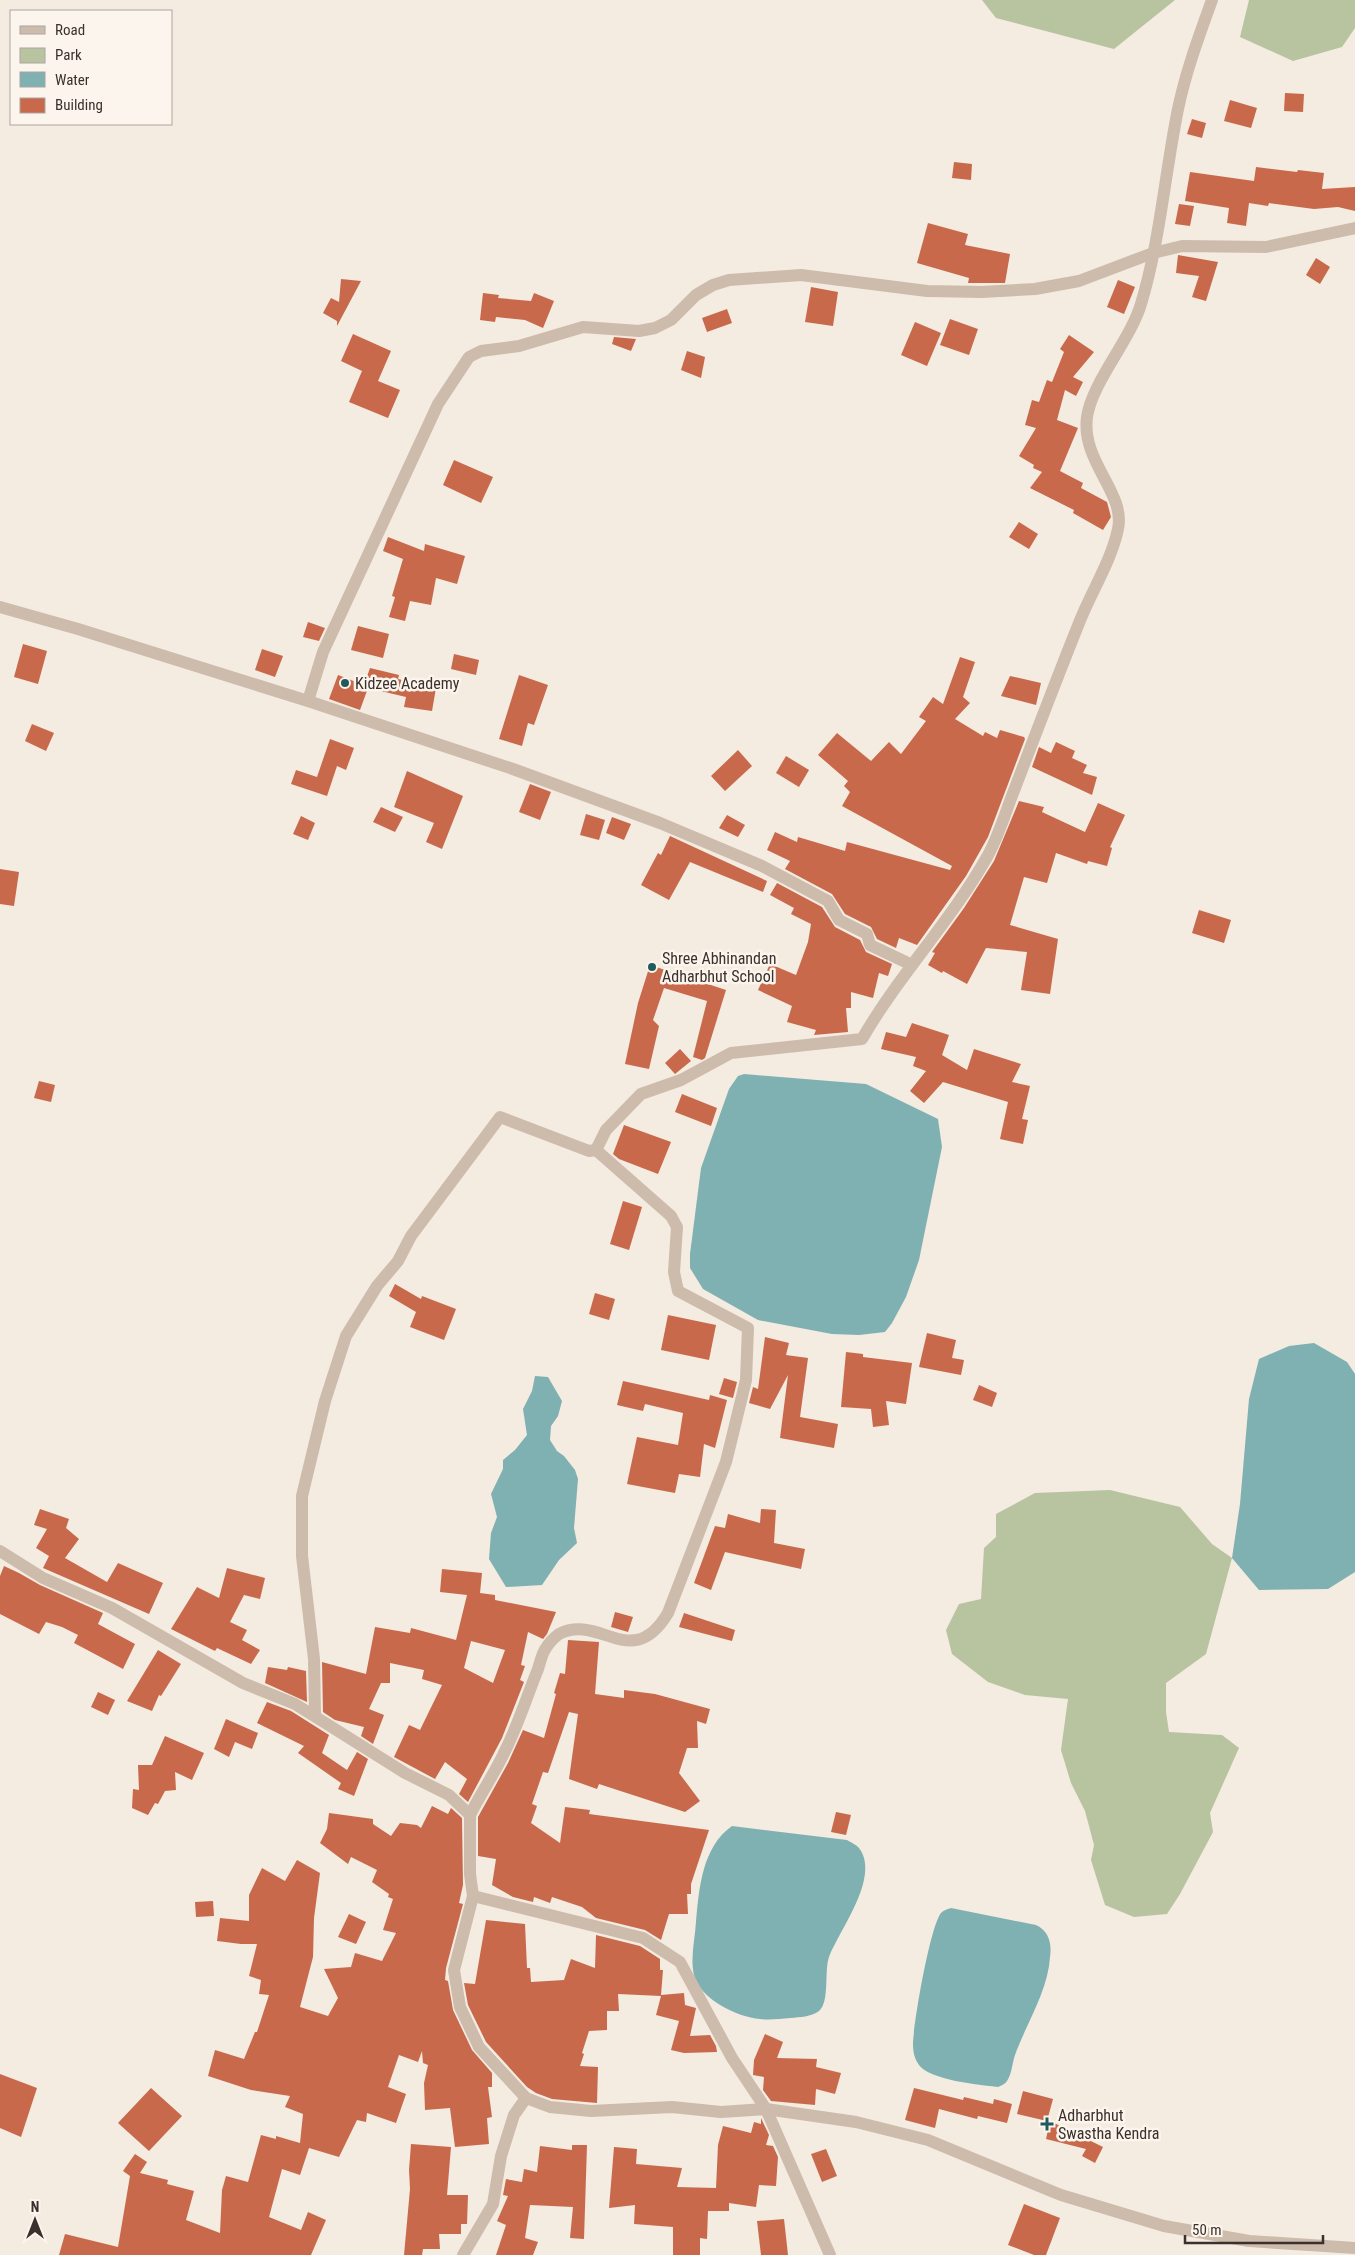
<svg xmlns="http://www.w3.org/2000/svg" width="1355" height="2255" font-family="'Roboto Condensed',sans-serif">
<rect width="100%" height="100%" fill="#f4ebe1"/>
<g fill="#b8c4a0">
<polygon points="982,0 1175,0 1114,49 996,18"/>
<polygon points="1249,0 1355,0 1355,28 1342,47 1293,61 1240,37"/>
<polygon points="1110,1490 1180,1507 1212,1544 1232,1558 1206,1654 1166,1683 1166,1712 1169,1732 1222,1735 1239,1748 1210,1813 1213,1832 1180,1894 1167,1914 1134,1917 1105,1905 1091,1860 1094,1845 1085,1811 1071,1783 1061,1750 1068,1699 1025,1695 988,1682 952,1654 946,1630 959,1604 981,1599 984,1548 996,1537 996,1514 1035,1493"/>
</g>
<g fill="#7fb0b2">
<polygon points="744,1074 866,1084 938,1119 942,1147 919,1260 906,1297 892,1323 885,1332 859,1335 832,1334 758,1320 703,1289 690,1268 690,1254 701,1168 729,1089 738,1076"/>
<polygon points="1314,1343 1347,1362 1355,1374 1355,1572 1328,1589 1259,1590 1232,1558 1240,1504 1249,1399 1259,1359 1289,1346"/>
<polygon points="535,1376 548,1377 562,1401 558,1416 551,1426 550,1440 557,1451 564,1456 575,1470 578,1479 574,1528 577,1543 559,1560 542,1585 506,1587 489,1559 491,1533 497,1517 491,1494 503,1469 503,1460 515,1450 527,1435 523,1409 532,1391"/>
<path d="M732,1826L847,1840C850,1842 857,1845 859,1848C881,1877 839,1930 829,1957C824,1971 830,2002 819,2011C811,2017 800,2017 790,2018C780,2019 769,2020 760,2019C737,2017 700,1999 694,1975C690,1958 695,1939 696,1922C699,1889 702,1847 732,1826Z"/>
<path d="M951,1908L1036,1925C1049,1931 1052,1944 1050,1957C1048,1991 1026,2024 1015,2055C1012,2064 1012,2073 1007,2081C1005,2084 1002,2085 998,2087C979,2085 930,2080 919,2065C914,2058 913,2051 913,2043C914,2021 930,1927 941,1913C944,1910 948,1909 951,1908Z"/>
</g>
<g fill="#c8694b" fill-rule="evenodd">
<polygon points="1285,93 1304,94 1303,112 1284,111"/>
<polygon points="1230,100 1257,108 1251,128 1224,121"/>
<polygon points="1192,119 1206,123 1202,138 1187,134"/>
<polygon points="954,162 972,164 971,180 952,178"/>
<polygon points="1256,167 1297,172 1298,170 1324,173 1322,189 1355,187 1355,211 1338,207 1314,209 1269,203 1268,206 1249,203 1246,226 1227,223 1229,208 1185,201 1190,172 1254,181"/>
<polygon points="1179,204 1194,206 1190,226 1175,224"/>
<polygon points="928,223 968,234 965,245 1010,254 1005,283 968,283 969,278 917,263"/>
<polygon points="1178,255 1218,262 1206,301 1192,297 1199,276 1176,273"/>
<polygon points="1316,258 1330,267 1320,284 1306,275"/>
<polygon points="341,279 361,281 337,326 337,321 323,313 331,298 339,302"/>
<polygon points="1118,280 1135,287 1124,314 1107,307"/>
<polygon points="811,287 838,292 833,326 805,322"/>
<polygon points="483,293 499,295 498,298 531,301 534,293 554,301 543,328 525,320 496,317 495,322 480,320"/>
<polygon points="727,309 732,323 707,332 702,318"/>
<polygon points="950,319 978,329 969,355 940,345"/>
<polygon points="915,322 941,333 927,366 901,355"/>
<polygon points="353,334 391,351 378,381 400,390 388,418 349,402 362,371 341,361"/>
<polygon points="1069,335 1094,352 1073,377 1083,382 1076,396 1065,390 1057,420 1078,428 1060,471 1083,483 1081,488 1107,502 1111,517 1103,530 1073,513 1074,510 1030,488 1042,472 1033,468 1034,465 1019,456 1036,428 1025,425 1032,400 1039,402 1047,380 1052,382 1064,352 1060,349"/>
<polygon points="614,337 636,339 631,351 612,344"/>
<polygon points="687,351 705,357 701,378 681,370"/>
<polygon points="454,460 493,477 481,503 443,485"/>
<polygon points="1019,522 1038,534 1029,549 1009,537"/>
<polygon points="388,537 424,551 425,544 465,556 457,584 436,578 431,605 410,601 405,621 389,617 395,597 392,596 403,559 383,551"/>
<polygon points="308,622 325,628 319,641 303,637"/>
<polygon points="358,626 389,634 383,658 351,650"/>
<polygon points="23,644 47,651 38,684 14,677"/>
<polygon points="262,649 283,656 275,677 255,670"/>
<polygon points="454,654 479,660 476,675 451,669"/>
<polygon points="960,657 975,662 963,697 970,703 955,719 983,736 985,732 997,738 1000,730 1024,737 1025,739 988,837 966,876 917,945 899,938 896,948 877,939 871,927 845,914 832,894 785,869 790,861 767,850 775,832 797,842 798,837 845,851 847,842 950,870 952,866 842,806 850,792 844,786 848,781 818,755 837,733 871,761 889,742 901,754 926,721 919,717 933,697 943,704"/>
<polygon points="370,668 399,675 398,679 436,688 432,711 404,707 406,697 368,688 360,710 329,699 338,675 364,685"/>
<polygon points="519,675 548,685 534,725 528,723 522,746 499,739"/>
<polygon points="1010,676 1041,683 1036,705 1001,696"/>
<polygon points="32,724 54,733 46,751 25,741"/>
<polygon points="330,739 354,748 346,770 337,766 327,796 291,784 296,770 317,777"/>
<polygon points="1056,742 1075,751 1072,758 1087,765 1083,773 1097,777 1092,795 1032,767 1039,747 1051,753"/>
<polygon points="738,750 752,766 725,791 711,776"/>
<polygon points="786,756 809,770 799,787 776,773"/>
<polygon points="407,771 463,796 442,849 426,842 434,823 394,807"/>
<polygon points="530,784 551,792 540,820 519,812"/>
<polygon points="1019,801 1044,807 1042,812 1085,832 1098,803 1125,815 1110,847 1112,848 1107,866 1088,861 1087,864 1056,853 1047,883 1024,877 1010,925 1058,939 1050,994 1021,990 1027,952 986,948 967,984 943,971 942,973 928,965 935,953 932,952 964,908 994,861"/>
<polygon points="381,807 403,817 395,832 373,822"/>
<polygon points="586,814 605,820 599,840 580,835"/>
<polygon points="727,815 745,825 738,837 719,828"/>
<polygon points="301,816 315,823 308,840 293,834"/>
<polygon points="612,817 631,824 624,840 606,833"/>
<polygon points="670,836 767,881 763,892 690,862 669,900 641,885 658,853 661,855"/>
<polygon points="0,869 19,872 14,906 0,904"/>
<polygon points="777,883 822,907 835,927 860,940 866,952 892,964 888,976 879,973 873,998 851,992 851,1008 846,1008 848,1032 814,1035 816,1030 787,1022 792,1006 758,990 770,964 796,975 808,942 811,924 791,914 794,908 770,895"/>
<polygon points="1199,910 1231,920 1224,943 1192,933"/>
<polygon points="650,965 726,990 705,1058 702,1060 693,1057 707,1001 664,988 653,1020 659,1026 649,1069 625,1064 638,1003"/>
<polygon points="912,1023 949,1035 942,1055 967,1070 974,1049 1021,1064 1012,1082 1030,1086 1022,1119 1028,1120 1023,1144 1000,1139 1008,1102 943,1082 924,1103 910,1091 926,1071 913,1066 916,1057 881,1049 886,1032 906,1037"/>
<polygon points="680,1049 691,1061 675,1074 665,1063"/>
<polygon points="39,1081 55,1085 51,1102 34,1098"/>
<polygon points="682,1094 717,1108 711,1126 675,1112"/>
<polygon points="624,1125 671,1142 658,1174 619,1159 613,1154"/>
<polygon points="623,1201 642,1207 629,1250 610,1244"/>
<polygon points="395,1284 421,1299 422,1296 456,1309 444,1340 410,1327 416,1312 389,1296"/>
<polygon points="595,1293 615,1299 609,1320 589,1314"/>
<polygon points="668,1315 716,1325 709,1360 661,1350"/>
<polygon points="927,1333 956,1340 952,1358 964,1360 961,1375 919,1367"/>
<polygon points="765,1337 789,1343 786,1355 808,1358 800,1417 838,1424 834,1448 780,1438 788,1375 770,1409 749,1403 753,1387 758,1389"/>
<polygon points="846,1352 863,1354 863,1357 912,1363 906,1404 886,1401 889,1425 873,1427 871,1409 841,1407"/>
<polygon points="724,1378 737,1382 733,1398 719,1394"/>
<polygon points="623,1381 709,1400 710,1395 727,1400 715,1448 704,1444 700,1477 679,1474 675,1493 627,1484 637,1437 678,1445 683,1413 645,1404 643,1411 617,1405"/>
<polygon points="979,1385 997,1393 992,1407 973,1400"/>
<polygon points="40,1509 69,1519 66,1528 79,1539 65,1558 107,1582 118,1563 163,1583 149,1614 43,1568 49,1556 36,1548 47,1529 34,1525"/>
<polygon points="761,1509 776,1510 774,1543 805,1549 801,1569 725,1552 711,1590 694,1583 715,1526 725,1528 728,1514 760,1523"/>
<polygon points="4,1566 19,1573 40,1585 103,1613 98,1624 135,1644 123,1669 74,1643 78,1635 62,1627 46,1622 39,1634 0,1614 0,1576"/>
<polygon points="227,1568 265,1578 260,1599 244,1595 230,1622 247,1630 242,1640 260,1650 251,1664 217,1648 215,1651 171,1629 197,1587 219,1598"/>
<path d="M442,1569L482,1573L480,1593L495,1595V1600L556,1612L547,1634L543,1639L528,1632L521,1665L525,1666L520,1680L524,1682L502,1738L468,1802L459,1794L467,1779L445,1762L435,1779L394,1757L409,1725L420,1730L442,1685L422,1679L424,1670L390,1663V1683H381L369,1709L384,1715L373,1744L361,1736L364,1727L335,1720L323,1712L322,1662L366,1674L375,1627L410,1633L411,1628L456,1640L467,1595L440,1592ZM471,1641L505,1650L493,1683L464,1668Z"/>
<polygon points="615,1612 633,1617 628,1632 611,1627"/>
<polygon points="684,1613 735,1630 732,1641 679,1627"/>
<polygon points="568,1640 599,1642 595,1694 624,1698 624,1690 655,1694 710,1709 706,1724 697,1721 698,1748 687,1748 679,1773 700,1801 685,1812 599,1784 597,1789 569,1779 578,1714 569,1712 548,1773 543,1772 532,1804 537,1806 531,1823 560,1843 565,1807 590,1810 589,1814 709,1830 691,1884 691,1894 687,1894 688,1914 669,1914 661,1940 645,1930 596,1918 582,1907 552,1897 550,1903 534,1897 533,1902 513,1897 492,1885 496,1859 478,1856 478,1817 508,1763 523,1730 544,1738 556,1694 554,1693 560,1673 565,1674"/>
<polygon points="158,1650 181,1664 161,1696 159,1695 152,1711 127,1701"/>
<polygon points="268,1667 287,1670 288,1667 306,1671 307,1702 265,1683"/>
<polygon points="98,1692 115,1700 108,1715 91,1707"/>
<polygon points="267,1702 291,1711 329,1735 322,1753 347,1770 357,1752 368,1759 354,1796 338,1789 341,1783 298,1753 304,1746 257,1723"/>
<polygon points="226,1719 258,1733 252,1749 235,1742 229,1757 214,1749"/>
<polygon points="165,1736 204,1753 192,1780 175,1772 176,1790 165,1791 158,1804 155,1803 148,1815 132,1808 133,1789 139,1790 138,1765 152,1765"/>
<polygon points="432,1806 448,1814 451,1808 462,1818 463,1885 459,1903 463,1904 446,1968 445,1980 448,1981 453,2010 472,2050 492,2073 492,2087 488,2087 492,2117 487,2118 489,2144 455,2147 450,2108 425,2110 424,2083 428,2065 423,2063 422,2051 418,2062 399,2055 388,2087 406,2094 396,2123 367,2113 366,2122 357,2120 339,2157 309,2148 300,2175 282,2169 269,2217 301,2230 308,2212 326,2220 311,2255 59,2255 65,2234 118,2247 130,2176 123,2171 135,2154 147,2162 140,2173 168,2180 167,2184 194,2191 186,2220 220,2233 222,2190 226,2176 248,2182 261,2135 276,2139 276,2136 300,2143 303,2114 285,2107 290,2096 251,2090 208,2076 215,2050 244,2059 255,2032 257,2032 269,1995 259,1994 261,1980 249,1976 257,1944 241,1944 217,1941 220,1918 249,1921 249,1895 262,1868 285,1881 297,1860 320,1873 314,1918 313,1957 300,2007 328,2016 338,1998 324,1969 351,1967 355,1953 382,1961 396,1933 383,1930 393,1899 388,1897 389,1894 372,1882 377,1870 351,1857 348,1864 320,1843 327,1829 329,1813 373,1819 373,1824 391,1836 400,1823 417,1825 421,1828"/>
<polygon points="836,1812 851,1815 846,1835 831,1832"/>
<polygon points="213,1901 214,1916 196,1917 195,1902"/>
<polygon points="349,1914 366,1922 356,1944 338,1937"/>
<polygon points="486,1920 525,1924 527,1968 530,1968 531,1982 564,1980 571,1959 595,1968 596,1935 640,1946 660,1959 660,1970 663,1970 661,1995 684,1993 685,2005 696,2008 690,2036 710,2035 716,2046 717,2052 684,2053 671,2050 679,2021 656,2015 661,1996 618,1994 619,2011 607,2011 607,2030 589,2031 582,2053 584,2054 580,2066 598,2067 597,2103 552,2099 536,2093 527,2087 486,2042 468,2005 464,1983 475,1984"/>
<polygon points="765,2034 783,2042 777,2058 817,2059 816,2067 841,2073 835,2094 816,2089 815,2105 771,2101 763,2090 764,2077 753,2075 754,2060"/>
<polygon points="0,2074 37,2088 21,2137 0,2128"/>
<polygon points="151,2088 182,2116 149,2151 118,2123"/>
<polygon points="914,2088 963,2100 964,2097 993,2104 994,2099 1012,2104 1007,2123 978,2116 977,2119 939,2109 935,2128 905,2120"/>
<polygon points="1023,2091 1053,2099 1047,2121 1017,2114"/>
<polygon points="761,2118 769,2135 766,2145 773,2146 778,2157 776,2186 759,2185 756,2207 729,2203 729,2211 708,2211 707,2239 700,2238 700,2255 673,2255 673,2227 634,2224 635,2205 609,2208 614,2147 637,2149 636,2164 682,2168 677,2187 716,2188 718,2145 723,2126 751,2133 754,2122 761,2124"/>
<polygon points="1050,2121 1103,2147 1095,2163 1082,2156 1086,2149 1046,2139"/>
<polygon points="411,2144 451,2147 447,2195 468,2195 467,2224 461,2224 461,2234 439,2234 440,2249 423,2249 422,2255 404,2255 410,2189 409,2170"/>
<polygon points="572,2145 587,2145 584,2239 570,2238 573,2207 530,2205 525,2238 538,2242 533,2255 496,2255 506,2225 497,2221 508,2196 503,2195 506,2179 522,2182 524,2169 537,2172 540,2146 572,2150"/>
<polygon points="826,2149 837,2176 822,2182 811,2154"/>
<polygon points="1024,2204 1060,2218 1046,2255 1034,2255 1008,2245"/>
<polygon points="784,2219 788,2255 761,2255 757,2221"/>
</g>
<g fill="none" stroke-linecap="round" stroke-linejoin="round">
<g stroke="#cdbbac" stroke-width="12">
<polyline points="0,607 78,629 308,701 513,769 660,823 762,866 828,901 839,920 867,934 870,945 912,965"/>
<polyline points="308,701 323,652 438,404 469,357 481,351 519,346 583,327 639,331 655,328 671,320 696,295 713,285 729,280 801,275 927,291 982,292 1035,289 1079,281 1153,253 1182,246 1266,247 1355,228"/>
<polyline points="315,1715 314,1659 302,1556 302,1496 325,1401 346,1336 377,1286 398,1261 411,1236 500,1117 589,1151 596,1150"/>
<path d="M470,1815C481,1793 495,1773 505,1751C518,1725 527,1696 538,1669C540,1663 542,1653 546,1648C549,1643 555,1637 559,1634C600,1613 632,1673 668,1613L726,1462L746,1380L748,1328L678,1291L674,1272L677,1227L671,1216L596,1150L606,1130L641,1094L681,1080L731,1053L862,1039C899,975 951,921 987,857C999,836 1006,810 1015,788C1036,733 1057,678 1079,623C1091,592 1111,562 1118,529C1126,493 1081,462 1087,417C1092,382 1130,341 1141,304C1160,241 1165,173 1178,109C1186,71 1199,36 1212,0"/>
<polyline points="473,1896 643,1938 680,1962 732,2058 766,2109"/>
<polyline points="463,2255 493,2204 501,2156 514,2115 526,2098"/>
</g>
<g stroke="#cdbbac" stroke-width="12">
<polyline points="0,1551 43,1578 112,1608 243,1683 295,1704 405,1773 449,1795 470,1815 470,1874 473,1896 454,1970 460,2007 479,2047 526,2098 550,2107 591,2111 672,2107 721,2112 766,2109 856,2122 928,2140 1061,2195 1164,2226 1249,2241 1355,2248"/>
<polyline points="766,2109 830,2255"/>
</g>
</g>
<g fill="#1f5a5e" stroke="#fbf5ee" stroke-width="2">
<circle cx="345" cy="683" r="5"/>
<circle cx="652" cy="967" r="5"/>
<path d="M1044.5 2116.5h5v5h5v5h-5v5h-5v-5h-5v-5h5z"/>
</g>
<g text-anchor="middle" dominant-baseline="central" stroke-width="5" stroke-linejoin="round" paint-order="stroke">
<g font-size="16" fill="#3b302b" stroke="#fbf5ee" text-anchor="start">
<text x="355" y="683">Kidzee Academy</text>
<text x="662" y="958">Shree Abhinandan<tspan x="662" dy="18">Adharbhut School</tspan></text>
<text x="1058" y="2115">Adharbhut<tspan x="1058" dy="18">Swastha Kendra</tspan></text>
</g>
</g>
<rect x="10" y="10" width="162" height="115" fill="#fbf5ee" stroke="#aea6a0"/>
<rect x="20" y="26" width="25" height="8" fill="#cdbbac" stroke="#aea6a0"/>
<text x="55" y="35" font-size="15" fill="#3b302b">Road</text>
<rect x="20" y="48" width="25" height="15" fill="#b8c4a0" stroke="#aea6a0"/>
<text x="55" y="60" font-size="15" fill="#3b302b">Park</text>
<rect x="20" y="72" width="25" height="15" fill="#7fb0b2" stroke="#aea6a0"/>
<text x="55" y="85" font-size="15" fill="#3b302b">Water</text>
<rect x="20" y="98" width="25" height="15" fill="#c8694b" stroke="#aea6a0"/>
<text x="55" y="110" font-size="15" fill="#3b302b">Building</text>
<g transform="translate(35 2220)" stroke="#fbf5ee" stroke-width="4" paint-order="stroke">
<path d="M0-4L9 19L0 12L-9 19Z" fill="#3b302b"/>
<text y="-8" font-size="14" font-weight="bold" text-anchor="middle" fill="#3b302b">N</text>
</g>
<path d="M1185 2235v8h138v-8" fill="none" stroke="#3b302b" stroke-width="2.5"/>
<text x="1192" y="2235" font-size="15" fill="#3b302b" stroke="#fbf5ee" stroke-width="4" paint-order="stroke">50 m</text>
</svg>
